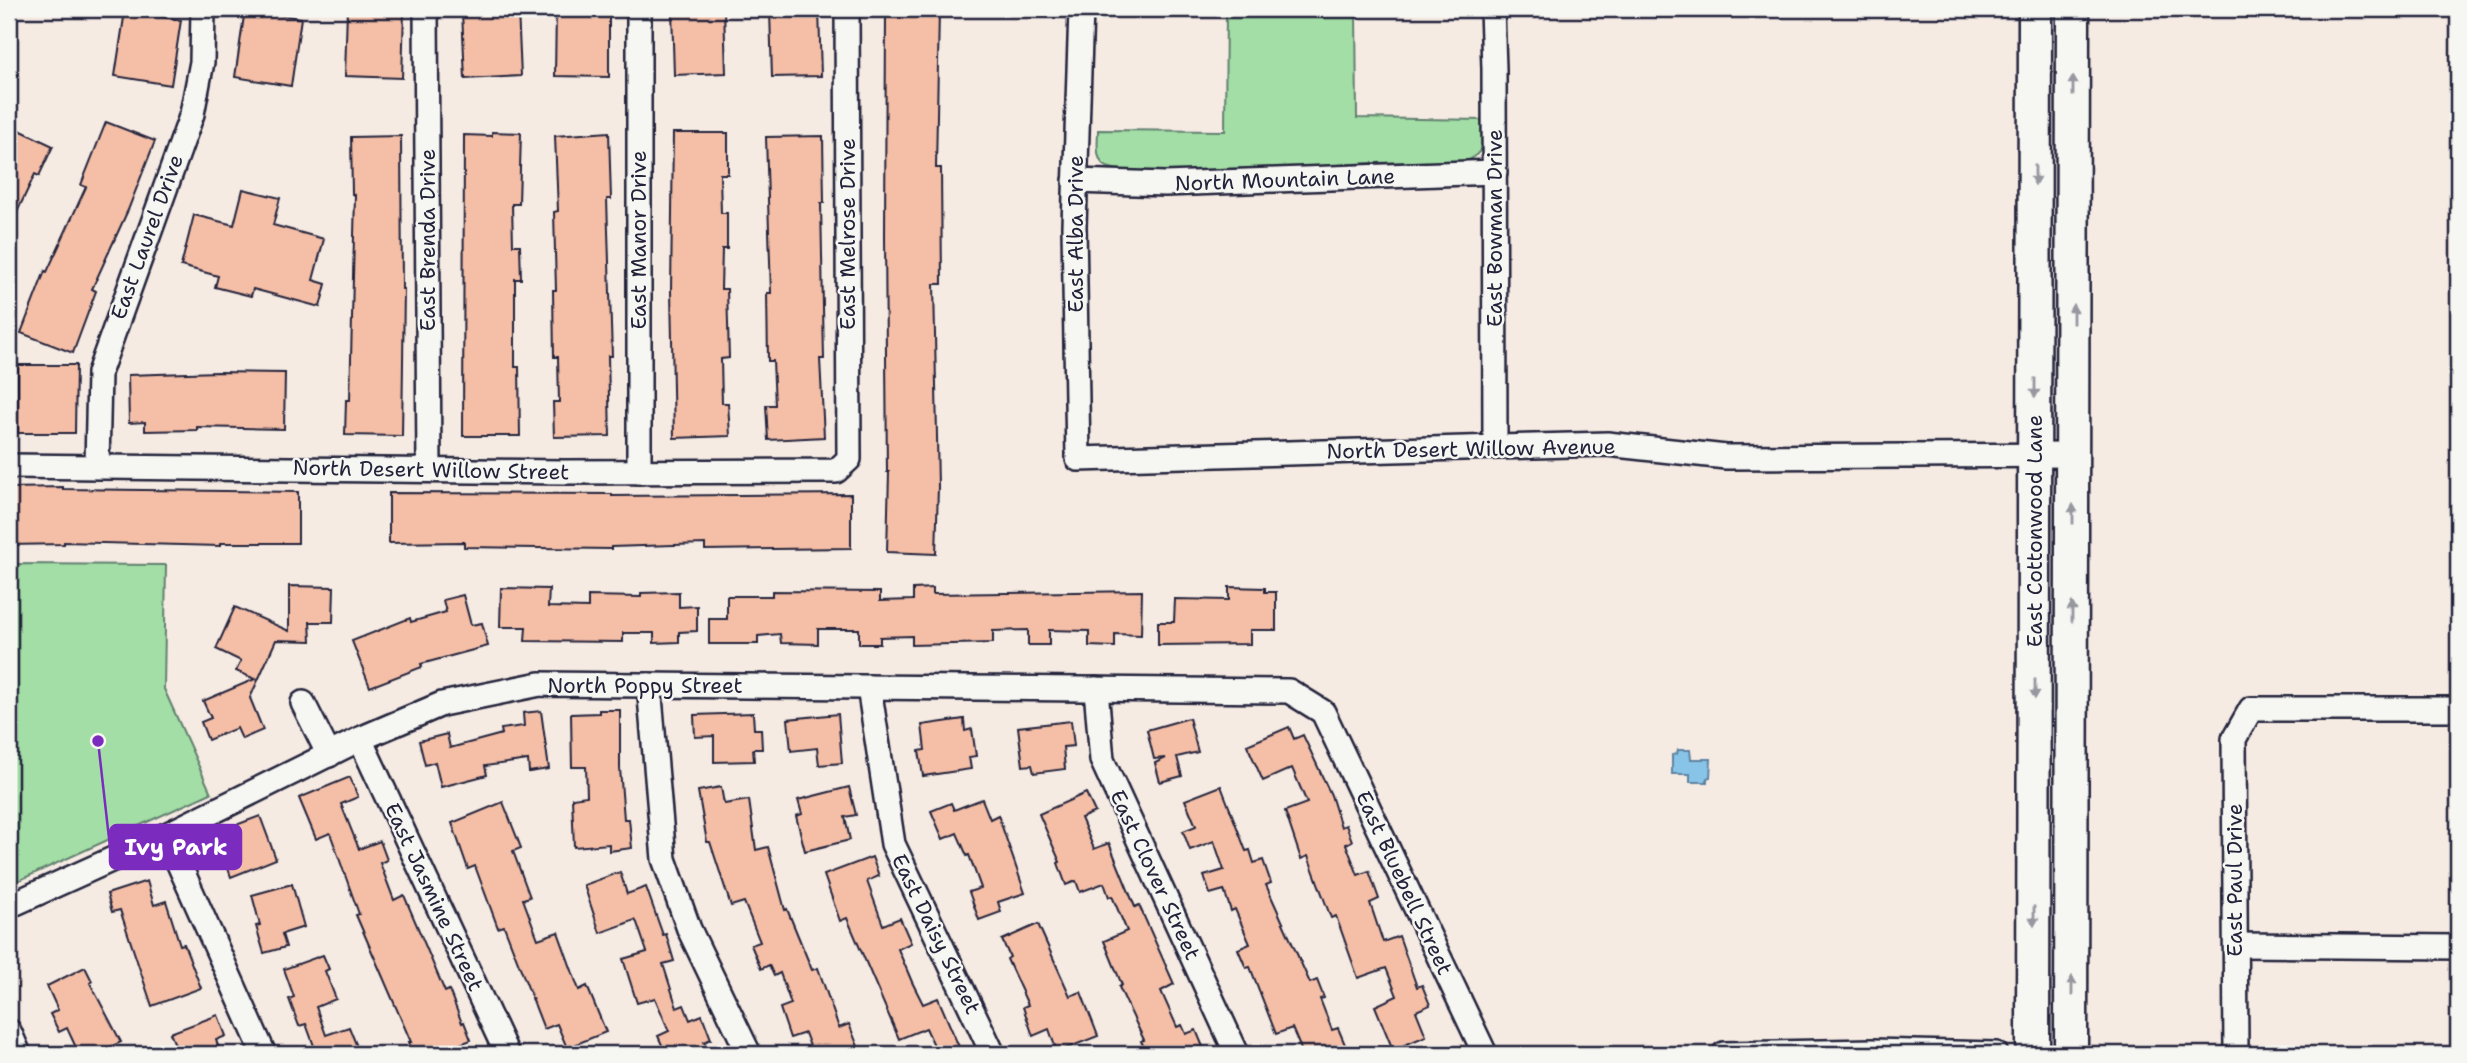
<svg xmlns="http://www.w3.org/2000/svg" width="2467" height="1063" font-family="'Shantell Sans',sans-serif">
<rect width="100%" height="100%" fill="#f6ebe3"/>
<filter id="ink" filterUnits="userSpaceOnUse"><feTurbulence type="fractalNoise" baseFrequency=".0143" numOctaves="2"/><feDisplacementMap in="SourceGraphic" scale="14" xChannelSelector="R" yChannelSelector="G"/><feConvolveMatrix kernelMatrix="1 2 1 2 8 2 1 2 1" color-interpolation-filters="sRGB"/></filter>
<g filter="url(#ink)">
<g fill="#a2dea5" stroke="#628070" stroke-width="2">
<path d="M1226,9H1356L1357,118L1483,120C1483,141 1487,152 1465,162C1435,162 1405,162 1375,163C1336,164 1122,182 1104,165C1095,157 1098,141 1098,130L1225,131Z"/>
<polygon points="9,564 166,565 164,689 211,793 9,885"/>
</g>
<polygon fill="#87c4e7" stroke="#5f83a2" stroke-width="2" points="1678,750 1690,750 1691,759 1711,759 1710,777 1707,778 1707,782 1690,782 1690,774 1672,774 1672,755 1677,754"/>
<g fill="#f5bfa7" stroke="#22223b" stroke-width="2">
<polygon points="245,9 301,18 291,86 235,77"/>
<polygon points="347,9 404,11 402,78 345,76"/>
<polygon points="504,9 518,9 521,76 465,79 462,11"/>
<polygon points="556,9 609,9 609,77 555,76"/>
<polygon points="702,9 724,9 726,73 674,75 672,10"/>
<polygon points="819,9 821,76 772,77 770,11"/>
<polygon points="125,11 181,20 171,85 115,76"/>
<polygon points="886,11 939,11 936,168 941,168 942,284 934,284 938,487 936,554 887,552 889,472 887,472 885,237"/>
<polygon points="106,122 155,141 128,210 92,289 96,291 73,353 21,333 45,271 47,272 86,187 81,185"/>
<polygon points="9,125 53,146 39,176 35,174 9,229"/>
<polygon points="492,132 521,133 519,204 512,204 513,245 520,245 521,279 515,279 515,367 519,367 520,436 463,436 464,135 492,136"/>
<polygon points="609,132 611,199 607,199 612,356 608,356 610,436 554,437 553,402 559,402 558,357 554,357 553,290 556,290 554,212 558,211 555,136"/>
<polygon points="673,133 728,133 728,174 720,174 721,213 727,213 727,249 722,249 721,289 727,289 729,358 721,359 722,403 728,403 730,436 674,438 671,291"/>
<polygon points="401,136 402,289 404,289 402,436 345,435 346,400 350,400 355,195 352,194 351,137"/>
<polygon points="823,136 824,203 821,203 824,359 820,359 824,437 768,440 766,405 775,405 773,361 768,361 767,293 771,293 766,137"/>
<polygon points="243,189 280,198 273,225 324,239 313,280 326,284 320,307 253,289 251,296 215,287 218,276 181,266 194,215 234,225"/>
<polygon points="18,365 76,365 75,433 18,433"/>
<polygon points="218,372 285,373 284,429 197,427 197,430 145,431 145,422 129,423 128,375"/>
<polygon points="63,487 63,489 298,492 298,543 220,543 220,546 64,542 64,544 9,545 9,488"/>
<polygon points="389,493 612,494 612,496 851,494 851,548 705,550 705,544 611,547 611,549 464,547 464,542 389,543"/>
<polygon points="289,586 334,587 333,622 310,622 311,641 276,640 250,698 263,730 242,739 237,728 208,740 201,722 211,718 203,701 255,679 236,671 241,661 216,649 235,607 289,631"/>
<polygon points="1229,587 1265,588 1265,592 1276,592 1276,630 1250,630 1250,644 1158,645 1158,622 1174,622 1175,599 1229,600"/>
<polygon points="501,588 549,589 548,607 588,608 588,596 641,597 641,593 679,592 679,607 697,606 697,631 679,632 679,642 654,643 654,633 623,633 623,642 525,641 526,627 500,627"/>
<polygon points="933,588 933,594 1142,591 1141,635 1115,634 1115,647 1089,646 1089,631 1049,630 1049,645 1028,645 1028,630 993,631 993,643 912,645 912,636 880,637 880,644 859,644 859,629 818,629 818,644 781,643 780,634 758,636 758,644 709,644 709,619 727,619 727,596 772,596 772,591 880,592 880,601 913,600 913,589"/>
<polygon points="463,595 471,625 482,623 488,646 421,664 422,667 370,687 352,641 410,618 411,622 446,612 443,600"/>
<polygon points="599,710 620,710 620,768 624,819 629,819 632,848 609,851 609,844 574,847 572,798 587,796 586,767 572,767 571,714 599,713"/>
<polygon points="541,711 549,769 529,772 528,760 485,766 487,775 441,787 435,762 425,765 419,741 447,734 450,748 502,734 501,729 524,726 523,713"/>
<polygon points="753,713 754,729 761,729 762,749 753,749 754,761 714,762 714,736 695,737 694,715"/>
<polygon points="838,714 842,763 819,765 817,748 791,751 788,719"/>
<polygon points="1189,718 1198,752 1177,757 1182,776 1160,782 1155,763 1166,758 1154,759 1147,730"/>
<polygon points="964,719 965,731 972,729 976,756 969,757 971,769 923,776 919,751 925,750 922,725"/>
<polygon points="1071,721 1074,746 1063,747 1065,769 1034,773 1032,765 1023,766 1018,727"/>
<polygon points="1289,727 1294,739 1303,735 1331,795 1341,827 1346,825 1352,841 1346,844 1358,875 1369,871 1379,899 1370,903 1383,942 1399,936 1417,987 1422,985 1430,1005 1416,1011 1426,1036 1393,1050 1375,1006 1397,996 1386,968 1358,978 1336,916 1331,918 1308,856 1301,859 1285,811 1307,803 1292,768 1263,781 1247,745"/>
<polygon points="350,777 358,797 341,804 359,849 380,841 387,860 380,863 394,900 404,895 445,992 449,990 462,1023 464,1022 471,1040 455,1046 458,1054 413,1054 409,1042 411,1042 356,915 359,914 330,833 316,839 299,798"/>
<polygon points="1221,786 1246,851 1250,850 1254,863 1263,860 1271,883 1266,885 1310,983 1317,980 1324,998 1320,999 1332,1030 1338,1028 1349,1054 1303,1054 1292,1028 1276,1034 1250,967 1246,968 1238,949 1250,944 1235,909 1231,911 1224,890 1210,894 1204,876 1224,870 1214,841 1190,850 1183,831 1196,826 1185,800"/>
<polygon points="721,787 724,804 749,800 756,850 768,847 785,910 787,909 812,970 818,968 839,1028 849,1024 861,1054 813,1054 805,1033 790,1038 780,1008 791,1004 780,973 774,976 769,965 761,969 751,945 760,942 744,902 731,906 710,842 707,842 698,791"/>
<polygon points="849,787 856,815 845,817 850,840 805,851 796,816 802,814 798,800"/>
<polygon points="1086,793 1095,812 1081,818 1094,849 1109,843 1135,907 1139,905 1174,984 1161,991 1177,1027 1182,1025 1186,1034 1196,1030 1206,1054 1147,1054 1141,1041 1144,1040 1119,987 1122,985 1104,941 1127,931 1112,896 1109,897 1104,883 1080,892 1076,881 1066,885 1058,863 1060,862 1039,814"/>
<polygon points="982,799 990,819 998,815 1025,893 998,902 1001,912 979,920 969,892 981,888 969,855 967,856 957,833 943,839 931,811 951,803 954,810"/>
<polygon points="503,802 521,848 513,851 530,897 523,899 538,939 558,932 579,990 587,986 606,1032 567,1048 557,1024 544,1029 504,926 498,928 475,866 468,869 452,823"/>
<polygon points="260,816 276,859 231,877 225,860 231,858 220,831"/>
<polygon points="872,857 879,876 867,881 883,925 900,918 911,943 898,949 912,982 923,1004 938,998 962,1054 938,1054 926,1028 899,1039 847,918 840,921 824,875"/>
<polygon points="620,872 627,894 646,887 663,935 666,934 674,961 663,964 677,1008 684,1005 690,1020 702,1015 711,1039 704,1042 709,1054 666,1054 658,1036 669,1031 655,998 637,1003 623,959 647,952 637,923 635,920 600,933 584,885"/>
<polygon points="147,881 154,905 166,901 180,945 184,944 201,988 152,1006 120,910 112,912 107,894"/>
<polygon points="292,884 304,927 282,934 286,947 264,953 256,926 260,925 252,895"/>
<polygon points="1038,924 1070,996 1081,992 1098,1036 1057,1052 1049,1029 1033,1036 1023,1007 1028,1005 1007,959 1010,957 1002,940"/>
<polygon points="323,955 329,969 325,971 336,999 316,1007 326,1035 349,1027 360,1054 317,1054 306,1024 299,1026 289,999 294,997 284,969"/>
<polygon points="85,967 92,981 90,983 121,1042 108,1048 111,1054 79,1054 67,1028 59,1032 50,1014 58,1010 47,986"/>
<polygon points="218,1015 226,1036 216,1040 221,1054 179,1054 170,1033"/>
</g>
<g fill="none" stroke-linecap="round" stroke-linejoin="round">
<g stroke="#22223b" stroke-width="28">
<g id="street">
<polyline points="426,9 429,470"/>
<polyline points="639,9 639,472"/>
<polyline points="1081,9 1074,226 1078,459 1607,444 1726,457 2073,455"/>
<polyline points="1492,9 1494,69 1495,447"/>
<polyline points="1075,181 1165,184 1495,172"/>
<polyline points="9,466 564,472 836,471 849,459 847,9"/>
<polyline points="97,466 99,373 192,114 202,62 203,9"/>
<polyline points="649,685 664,859 689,929 749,1054"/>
<polyline points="869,687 893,844 993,1054"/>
<polyline points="1096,689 1102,760 1237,1054"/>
<polyline points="303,703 329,755"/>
<polyline points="360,739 507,1054"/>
<polyline points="166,835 264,1054"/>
<polyline points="9,906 166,835 360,739 442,704 540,684 1289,691 1323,712 1485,1054"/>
<polyline points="2236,945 2458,947"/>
<polyline points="9,1031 19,1054"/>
<polyline points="1724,1054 1872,1051 1996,1054"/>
<polyline points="2236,1054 2234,739 2251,709 2458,709"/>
</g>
</g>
<g stroke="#22223b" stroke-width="37">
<g id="secondary">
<polyline points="2033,1054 2035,9"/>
<polyline points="2071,1054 2073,9"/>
</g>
</g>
<use href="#street" stroke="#f6f6f2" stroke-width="23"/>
<use href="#secondary" stroke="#f6f6f2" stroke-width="32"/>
</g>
<defs><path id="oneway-solid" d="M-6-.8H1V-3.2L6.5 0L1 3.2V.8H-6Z" transform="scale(1.75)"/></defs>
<g fill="#9797a0">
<use href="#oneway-solid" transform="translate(2073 86) rotate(-90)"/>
<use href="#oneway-solid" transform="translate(2035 175) rotate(90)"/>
<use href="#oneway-solid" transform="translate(2073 314) rotate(-90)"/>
<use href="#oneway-solid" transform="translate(2035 388) rotate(90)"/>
<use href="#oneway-solid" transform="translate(2073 514) rotate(-90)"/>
<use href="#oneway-solid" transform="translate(2072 612) rotate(-90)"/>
<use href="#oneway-solid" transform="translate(2035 689) rotate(90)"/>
<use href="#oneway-solid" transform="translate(2034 916) rotate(90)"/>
<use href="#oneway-solid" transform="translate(2072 986) rotate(-90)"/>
</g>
</g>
<g text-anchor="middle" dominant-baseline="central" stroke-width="5" stroke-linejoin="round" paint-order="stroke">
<g font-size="21" fill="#22223b" stroke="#f6f6f2">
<text transform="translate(1285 180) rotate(-2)">North Mountain Lane</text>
<text transform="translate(1495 228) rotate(-90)">East Bowman Drive</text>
<text transform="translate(848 234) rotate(-90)">East Melrose Drive</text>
<text transform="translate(1076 234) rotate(-90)">East Alba Drive</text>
<text transform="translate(147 237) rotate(-70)">East Laurel Drive</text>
<text transform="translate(428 240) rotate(-90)">East Brenda Drive</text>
<text transform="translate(639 240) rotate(-90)">East Manor Drive</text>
<text transform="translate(1471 449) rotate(-1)">North Desert Willow Avenue</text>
<text transform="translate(431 470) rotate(1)">North Desert Willow Street</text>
<text transform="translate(2035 531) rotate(-90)">East Cottonwood Lane</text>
<text x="645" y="686">North Poppy Street</text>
<text transform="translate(1155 875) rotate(65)">East Clover Street</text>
<text transform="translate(2235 880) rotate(-90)">East Paul Drive</text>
<text transform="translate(1404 883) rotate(65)">East Bluebell Street</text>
<text transform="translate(434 897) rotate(65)">East Jasmine Street</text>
<text transform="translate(936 934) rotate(64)">East Daisy Street</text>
</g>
</g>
<path fill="none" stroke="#7b2cbf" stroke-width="2.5" d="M98 741L110 847"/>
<circle fill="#7b2cbf" stroke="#f6f6f2" stroke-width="2.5" cx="98" cy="741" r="7"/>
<rect fill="#7b2cbf" stroke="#7b2cbf" stroke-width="2.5" x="110" y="825" width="131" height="44" rx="7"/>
<g font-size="23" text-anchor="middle" font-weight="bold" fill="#fff">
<text x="176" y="855">Ivy Park</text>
</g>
<rect width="2467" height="1063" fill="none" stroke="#f6f6f2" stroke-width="35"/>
<rect x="18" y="18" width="2432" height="1028" fill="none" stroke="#22223b" stroke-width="2.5" filter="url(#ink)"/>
</svg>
